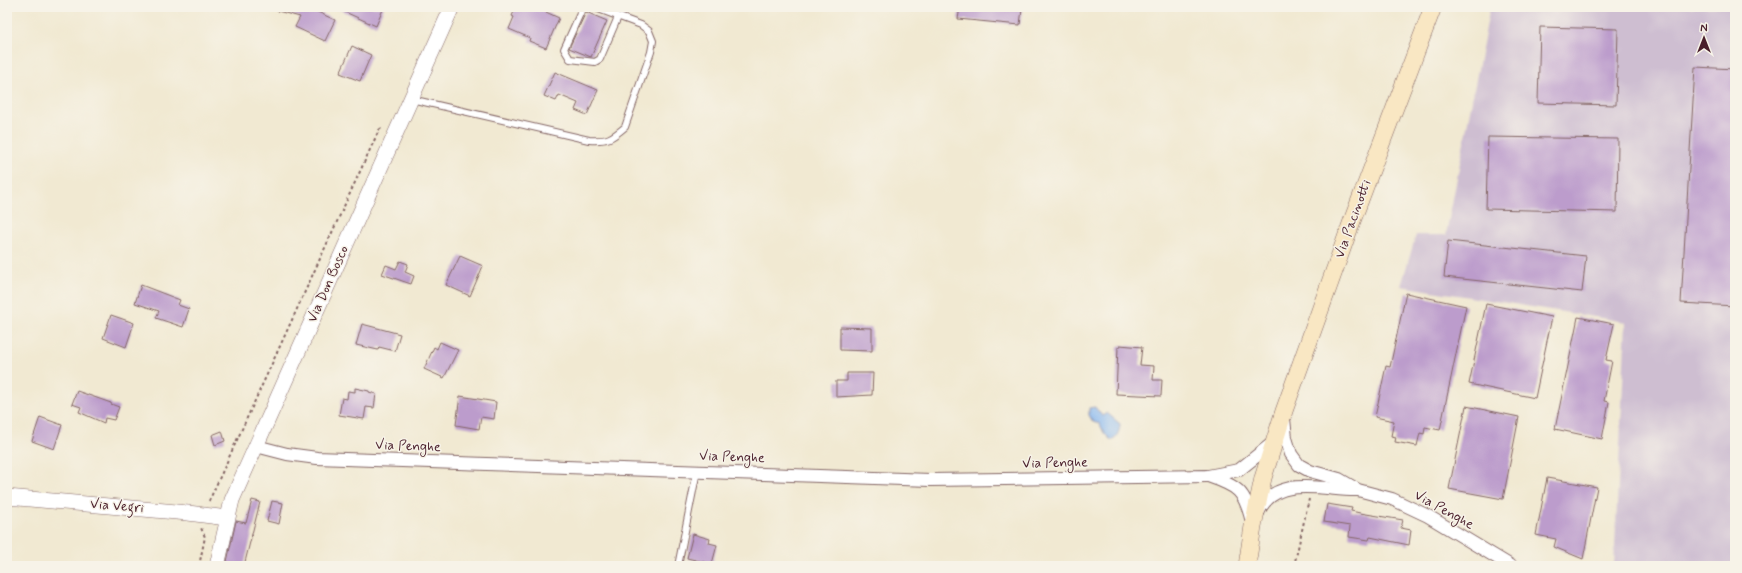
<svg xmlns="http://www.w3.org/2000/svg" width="1742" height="573" font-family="Mynerve,sans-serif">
<rect width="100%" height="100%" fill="#f7f3e8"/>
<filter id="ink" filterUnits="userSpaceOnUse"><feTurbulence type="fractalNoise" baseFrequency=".025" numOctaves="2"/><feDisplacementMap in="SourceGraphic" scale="8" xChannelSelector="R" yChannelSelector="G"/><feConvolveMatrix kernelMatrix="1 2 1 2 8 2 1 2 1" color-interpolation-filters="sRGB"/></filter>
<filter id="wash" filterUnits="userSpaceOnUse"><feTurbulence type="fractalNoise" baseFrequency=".012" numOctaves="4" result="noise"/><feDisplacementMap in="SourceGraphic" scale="16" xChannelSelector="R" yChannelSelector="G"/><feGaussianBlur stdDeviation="0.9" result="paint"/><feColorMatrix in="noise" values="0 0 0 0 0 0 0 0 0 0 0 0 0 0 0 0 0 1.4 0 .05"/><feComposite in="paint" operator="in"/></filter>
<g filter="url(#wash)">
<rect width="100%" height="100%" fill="#f1e9d2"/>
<polygon fill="#cebed1" points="1490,7 1735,7 1735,566 1614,566 1626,322 1401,286 1416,235 1446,235"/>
<path fill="#84b6f0" stroke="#676a8e" d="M1095,407L1102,416L1107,413L1120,424C1120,430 1117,438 1111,440L1104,433L1100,424L1093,422L1089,415V408Z"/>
<g id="blocks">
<g fill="#bc9ccc">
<polygon points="274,7 307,7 335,20 325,41 295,27 300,17 274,10"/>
<polygon points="334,7 384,7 376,26"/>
<polygon points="516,7 535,7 559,18 546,48 529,41 530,38 509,29 514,17 512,16"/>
<polygon points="960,7 988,9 988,7 1008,7 1022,9 1020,25 958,19"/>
<polygon points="586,12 607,21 591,57 569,48"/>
<polygon points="1540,27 1618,29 1616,105 1538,103"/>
<polygon points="352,46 371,55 360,81 340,73"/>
<polygon points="1695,67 1735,69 1735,306 1681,303"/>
<polygon points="555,72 598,90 587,115 575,110 578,103 559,95 556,101 544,96"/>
<polygon points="1488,137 1618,139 1617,212 1486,209"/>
<polygon points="1448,241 1586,256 1582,292 1444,277"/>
<polygon points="460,256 483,266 470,296 446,285"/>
<polygon points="400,261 408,264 405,272 414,276 411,284 382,274 386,265 396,269"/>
<polygon points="141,285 180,300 178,305 189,309 183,327 156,318 159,311 135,303"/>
<polygon points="1406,293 1466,306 1440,430 1425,427 1424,434 1420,433 1417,446 1395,442 1396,437 1391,436 1394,421 1375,417 1386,366 1390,367"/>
<polygon points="1486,304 1552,317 1535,398 1469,384"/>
<polygon points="111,315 134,323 126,347 103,338"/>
<polygon points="1578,317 1614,324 1606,360 1612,361 1604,401 1609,402 1602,439 1555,429"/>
<polygon points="362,324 400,334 395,351 379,347 378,350 356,345"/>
<polygon points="840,327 872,328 872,351 840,350"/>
<polygon points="440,342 458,350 444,378 424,369 434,347 437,349"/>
<polygon points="1120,345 1142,347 1140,365 1154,366 1153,380 1162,380 1161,396 1116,394 1118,347 1120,347"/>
<polygon points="847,373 873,373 872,395 836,397 836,381 847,381"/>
<polygon points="355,388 369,391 369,392 376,394 374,408 366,407 364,419 339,415 342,398 347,399 348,391 355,392"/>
<polygon points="77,391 111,403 111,404 119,407 114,420 105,418 104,423 79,412 81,407 72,404"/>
<polygon points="460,396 496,402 494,419 481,417 479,429 456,425"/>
<polygon points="1466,406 1519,417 1503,499 1449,489"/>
<polygon points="40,417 62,425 54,449 32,441"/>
<polygon points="222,431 225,441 215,445 212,435"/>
<polygon points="1547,478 1597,487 1583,559 1554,547 1556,539 1536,535"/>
<polygon points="252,500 260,502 244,566 226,566 236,521 246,523"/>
<polygon points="272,501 283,503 279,524 267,521"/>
<polygon points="1327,504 1352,508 1351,511 1360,513 1403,520 1401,528 1411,530 1409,545 1370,537 1369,540 1349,537 1350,526 1324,522"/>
<polygon points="693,534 710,539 709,543 717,545 712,564 687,558"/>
</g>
</g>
</g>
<g filter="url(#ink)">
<use href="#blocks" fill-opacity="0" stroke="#846665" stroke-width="1"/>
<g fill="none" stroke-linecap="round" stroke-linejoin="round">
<g stroke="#846665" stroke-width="8">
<g id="service">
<polyline points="583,7 564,49 570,59 595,62 600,59 618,17"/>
<path d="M411,99L589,140C608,141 611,139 625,127L651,52L653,41L649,31L641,25L593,7"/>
<polyline points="678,566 697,471"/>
</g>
</g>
<g stroke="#846665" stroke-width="14">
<g id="minor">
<polyline points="1284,419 1286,438 1291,454 1299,465 1310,471 1339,479 1358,490 1392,499 1428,516 1511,566"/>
<polyline points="256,446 287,454 317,458 930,480 1208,476 1239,470 1274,442"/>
<path d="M1208,476C1238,487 1244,489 1252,522"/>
<path d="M1258,513C1275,473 1325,491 1357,490"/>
</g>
</g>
<g stroke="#846665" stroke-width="16">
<g id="tertiary">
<polyline points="7,497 188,513 227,518"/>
<polyline points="217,566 232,500 452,7"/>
</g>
</g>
<g stroke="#846665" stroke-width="18">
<polyline id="secondary" points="1247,566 1253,526 1263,478 1284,411 1352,221 1433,7"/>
</g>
<g stroke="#846665" stroke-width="2" stroke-dasharray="3 3" stroke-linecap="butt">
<polyline points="209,501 379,130 383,127"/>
<polyline points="199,566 205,537 201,528"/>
<polyline points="1294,566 1309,499"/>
</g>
<use href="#service" stroke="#fff" stroke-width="6"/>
<use href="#minor" stroke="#fff" stroke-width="12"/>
<use href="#tertiary" stroke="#fff" stroke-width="15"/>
<use href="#secondary" stroke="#f9e7c3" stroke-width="17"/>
</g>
</g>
<g text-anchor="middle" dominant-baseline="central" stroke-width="3" stroke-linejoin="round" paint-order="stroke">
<g font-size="14" fill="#4a1f2b" stroke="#f7f3e8">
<text transform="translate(1353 219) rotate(-70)">Via Pacinotti</text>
<text transform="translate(328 284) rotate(-66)">Via Don Bosco</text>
<text transform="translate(408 446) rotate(2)">Via Penghe</text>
<text transform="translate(732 457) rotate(2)">Via Penghe</text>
<text transform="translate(1055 463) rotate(-1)">Via Penghe</text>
<text transform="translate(117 506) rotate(5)">Via Vegri</text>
<text transform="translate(1444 510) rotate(29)">Via Penghe</text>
</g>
</g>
<rect width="1742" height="573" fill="none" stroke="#f7f3e8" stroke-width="24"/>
<g transform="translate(1704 38)" stroke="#f7f3e8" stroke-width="3" paint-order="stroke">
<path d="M0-3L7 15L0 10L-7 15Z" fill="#4a1f2b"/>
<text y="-6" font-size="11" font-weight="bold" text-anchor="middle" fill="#4a1f2b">N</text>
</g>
</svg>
